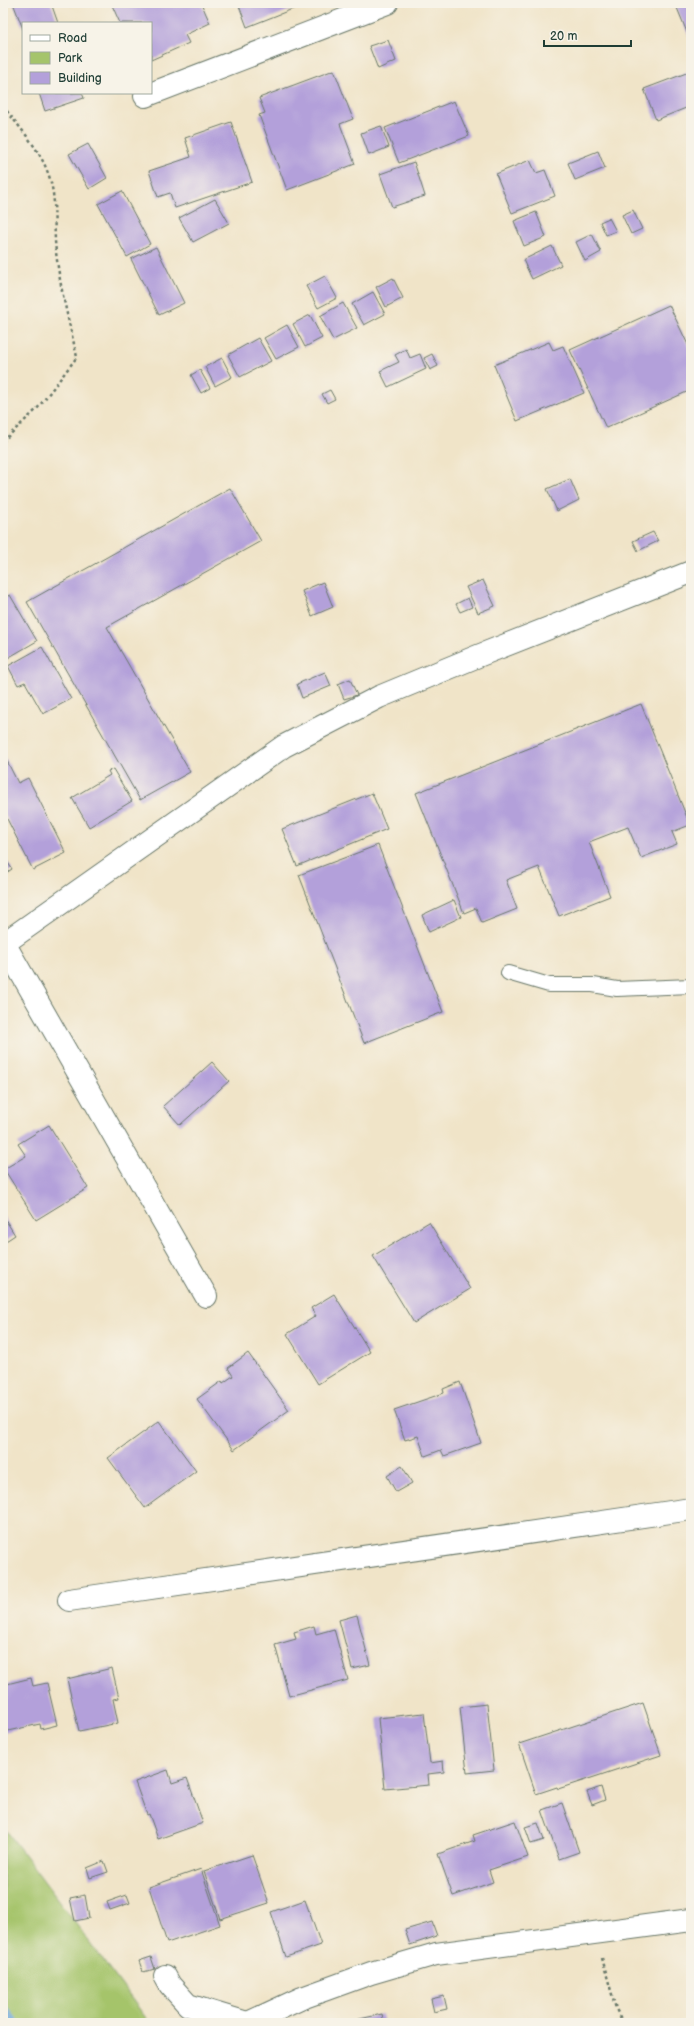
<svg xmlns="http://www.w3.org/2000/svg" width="694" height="2026" font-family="'Balsamiq Sans',sans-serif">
<rect width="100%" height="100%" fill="#f7f3e8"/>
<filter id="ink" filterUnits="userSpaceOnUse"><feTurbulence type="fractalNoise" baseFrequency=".025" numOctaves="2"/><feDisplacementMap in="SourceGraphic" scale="8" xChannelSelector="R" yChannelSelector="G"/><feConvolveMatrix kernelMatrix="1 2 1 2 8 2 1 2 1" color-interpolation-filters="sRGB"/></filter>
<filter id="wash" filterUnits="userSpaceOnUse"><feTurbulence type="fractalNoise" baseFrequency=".012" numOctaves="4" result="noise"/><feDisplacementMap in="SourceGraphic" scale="16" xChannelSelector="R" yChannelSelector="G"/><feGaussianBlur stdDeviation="0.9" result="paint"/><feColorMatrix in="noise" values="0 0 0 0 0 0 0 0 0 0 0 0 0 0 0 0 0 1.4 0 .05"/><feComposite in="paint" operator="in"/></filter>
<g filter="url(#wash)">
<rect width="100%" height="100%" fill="#f0e4c8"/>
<polygon fill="#a5c46b" stroke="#628050" points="3,1826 149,2022 149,2023 3,2023"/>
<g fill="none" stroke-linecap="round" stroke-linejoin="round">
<polyline stroke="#69a5da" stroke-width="9" points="3,2008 15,2023"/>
</g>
<g id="blocks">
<g fill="#b3a0da">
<polygon points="13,3 51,3 58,23 23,23 23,29"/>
<polygon points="111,3 201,3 210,23 185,35 189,43 151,60 151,23 120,23"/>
<polygon points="238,3 308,3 247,27"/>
<polygon points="675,3 691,3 691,42"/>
<polygon points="388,40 396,61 378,69 369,46"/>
<polygon points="334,70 353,119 340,124 355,164 287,190 259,115 265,113 259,98"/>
<polygon points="689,72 691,76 691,106 656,120 644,89"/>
<polygon points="39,93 82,93 84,98 45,111"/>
<polygon points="454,101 469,136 399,163 385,128"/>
<polygon points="231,122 252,182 175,208 170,193 158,197 149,171 191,157 185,138"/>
<polygon points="381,126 389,147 369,155 361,133"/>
<polygon points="88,144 107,178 89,189 69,154"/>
<polygon points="598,151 605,168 575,180 568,163"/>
<polygon points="530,160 536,173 545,170 555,196 512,213 496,174"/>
<polygon points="414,162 425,196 392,207 380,174"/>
<polygon points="122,191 150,244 127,257 98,204"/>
<polygon points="215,199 229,223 193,242 179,218"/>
<polygon points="633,210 642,229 631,234 622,215"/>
<polygon points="536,212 546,237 524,246 514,221"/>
<polygon points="609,218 616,231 606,235 600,222"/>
<polygon points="592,234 601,252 585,261 576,242"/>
<polygon points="552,246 561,265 532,279 523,260"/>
<polygon points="156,247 184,303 159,315 131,259"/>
<polygon points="325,276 337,298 318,308 306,286"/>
<polygon points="393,278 403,298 386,307 376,287"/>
<polygon points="373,292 385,314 364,325 352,304"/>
<polygon points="343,303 357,328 333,340 320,316"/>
<polygon points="669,305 691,351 691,390 606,428 570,350"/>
<polygon points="310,315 322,338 305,347 293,324"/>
<polygon points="287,325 299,347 276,359 264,338"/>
<polygon points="258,338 271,361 240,377 228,355"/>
<polygon points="549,342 553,350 563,346 584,393 517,421 494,365"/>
<polygon points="406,349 410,358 420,354 426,369 388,387 380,371 399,362 395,355"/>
<polygon points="432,354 438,366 430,370 424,358"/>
<polygon points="222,358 232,377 215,386 205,367"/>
<polygon points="200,370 210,388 201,393 191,375"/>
<polygon points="330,390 335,399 327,403 322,394"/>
<polygon points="570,479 579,500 557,511 547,489"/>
<polygon points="230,488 261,541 107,627 190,772 140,800 27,602"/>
<polygon points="653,532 658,541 638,551 633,541"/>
<polygon points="483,580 495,606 478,613 466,587"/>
<polygon points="323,582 333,607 312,616 302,591"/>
<polygon points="10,595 37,641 6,659 3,654 3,598"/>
<polygon points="468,598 472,607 460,612 456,604"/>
<polygon points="42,647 71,699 43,714 25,682 18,685 8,666"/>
<polygon points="325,672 331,686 302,698 297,684"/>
<polygon points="350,679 357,695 344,699 338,684"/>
<polygon points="641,704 690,825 672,832 677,844 641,858 628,827 589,842 610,896 559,916 539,867 506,880 517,909 482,923 476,908 464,913 416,793"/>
<polygon points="6,759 18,783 28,778 66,853 33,870 3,811 3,761"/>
<polygon points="113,769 132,801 89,827 72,798 110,775 108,771"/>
<polygon points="372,793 387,829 297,866 282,829"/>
<polygon points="378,845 443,1012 364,1043 299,875"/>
<polygon points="3,855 12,869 3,875"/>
<polygon points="454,900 461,917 429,932 422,915"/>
<polygon points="212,1062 229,1081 180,1125 163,1106"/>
<polygon points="49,1125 88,1188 36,1220 4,1169 26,1156 18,1144"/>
<polygon points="3,1216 15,1235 3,1243"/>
<polygon points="429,1222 470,1289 414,1323 373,1256"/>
<polygon points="334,1294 370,1352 318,1384 287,1334 316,1316 311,1308"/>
<polygon points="248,1353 289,1410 234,1450 197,1399 222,1381 223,1383 233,1376 228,1368"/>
<polygon points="460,1382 481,1443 444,1456 441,1450 425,1456 418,1436 405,1440 394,1410 444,1393 443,1389"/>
<polygon points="159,1421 196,1471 145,1508 108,1458"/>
<polygon points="402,1466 412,1483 396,1492 387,1476"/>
<polygon points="357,1615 370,1665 352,1669 339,1620"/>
<polygon points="314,1626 316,1634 334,1629 348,1680 289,1696 275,1645 296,1639 294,1632"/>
<polygon points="112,1668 119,1698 113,1699 118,1723 79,1731 67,1679"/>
<polygon points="31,1678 33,1686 47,1683 57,1725 41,1729 40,1724 3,1732 3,1685"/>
<polygon points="643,1703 661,1755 558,1789 557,1787 536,1794 519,1744"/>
<polygon points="487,1704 494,1770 467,1773 460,1707"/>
<polygon points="424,1713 430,1763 443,1761 444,1772 428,1774 429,1785 385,1789 378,1718"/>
<polygon points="168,1770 172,1783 187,1778 203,1823 158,1839 149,1814 147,1815 135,1782"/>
<polygon points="601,1787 605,1800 592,1805 587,1792"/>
<polygon points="562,1803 579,1852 559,1859 542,1810"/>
<polygon points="515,1821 528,1857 489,1870 493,1882 453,1896 438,1854 475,1841 473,1835"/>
<polygon points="538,1823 544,1840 531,1844 525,1827"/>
<polygon points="252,1855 269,1903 220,1919 204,1871"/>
<polygon points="104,1861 108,1872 90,1878 87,1868"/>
<polygon points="201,1869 220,1925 167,1943 149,1887"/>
<polygon points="85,1895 89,1918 75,1921 70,1898"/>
<polygon points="127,1895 130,1903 110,1910 107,1902"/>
<polygon points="305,1900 321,1945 286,1957 271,1912"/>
<polygon points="432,1922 437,1936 410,1945 405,1930"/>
<polygon points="151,1957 155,1969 143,1972 139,1961"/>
<polygon points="444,1996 447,2009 434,2012 431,1999"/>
<polygon points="382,2014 384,2023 356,2023 355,2020"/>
</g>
</g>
</g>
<g filter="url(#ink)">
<use href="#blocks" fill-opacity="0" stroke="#687768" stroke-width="1"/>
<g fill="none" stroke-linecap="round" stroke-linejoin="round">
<g stroke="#687768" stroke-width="16">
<polyline id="service" points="508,973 549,985 593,985 617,989 691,986"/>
</g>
<g stroke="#687768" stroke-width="24">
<g id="minor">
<polyline points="145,96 387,3"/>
<polyline points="4,943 206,1296"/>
<polyline points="3,944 284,746 379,697 478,656 691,572"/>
<polyline points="69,1600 691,1509"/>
<polyline points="165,1976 170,1985 188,2005 247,2023"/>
<polyline points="248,2023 302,1998 371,1973 436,1954 691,1920"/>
</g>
</g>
<g stroke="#687768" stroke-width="2.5" stroke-dasharray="3 3" stroke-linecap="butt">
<path d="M3,106C21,130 41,149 50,179C57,203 53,228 56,252C60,288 69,322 77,357L37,409L3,441"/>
<polyline points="602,1958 616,2009 623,2023"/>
</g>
<use href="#service" stroke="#fff" stroke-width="14"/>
<use href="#minor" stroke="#fff" stroke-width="22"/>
</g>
</g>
<rect width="694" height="2026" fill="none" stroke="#f7f3e8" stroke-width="16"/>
<rect x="22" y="22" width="130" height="72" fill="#f7f3e8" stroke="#a1aaa0"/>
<rect x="30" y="35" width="20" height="6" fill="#ffffff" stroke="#a1aaa0"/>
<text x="58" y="42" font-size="12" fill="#1f3d34">Road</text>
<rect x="30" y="52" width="20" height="12" fill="#a5c46b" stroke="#a1aaa0"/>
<text x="58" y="62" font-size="12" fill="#1f3d34">Park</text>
<rect x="30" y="72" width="20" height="12" fill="#b3a0da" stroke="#a1aaa0"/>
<text x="58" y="82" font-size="12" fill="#1f3d34">Building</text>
<path d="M544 40v6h87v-6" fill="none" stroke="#1f3d34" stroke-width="2"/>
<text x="550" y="40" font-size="12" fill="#1f3d34" stroke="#f7f3e8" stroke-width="3" paint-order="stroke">20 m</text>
</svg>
